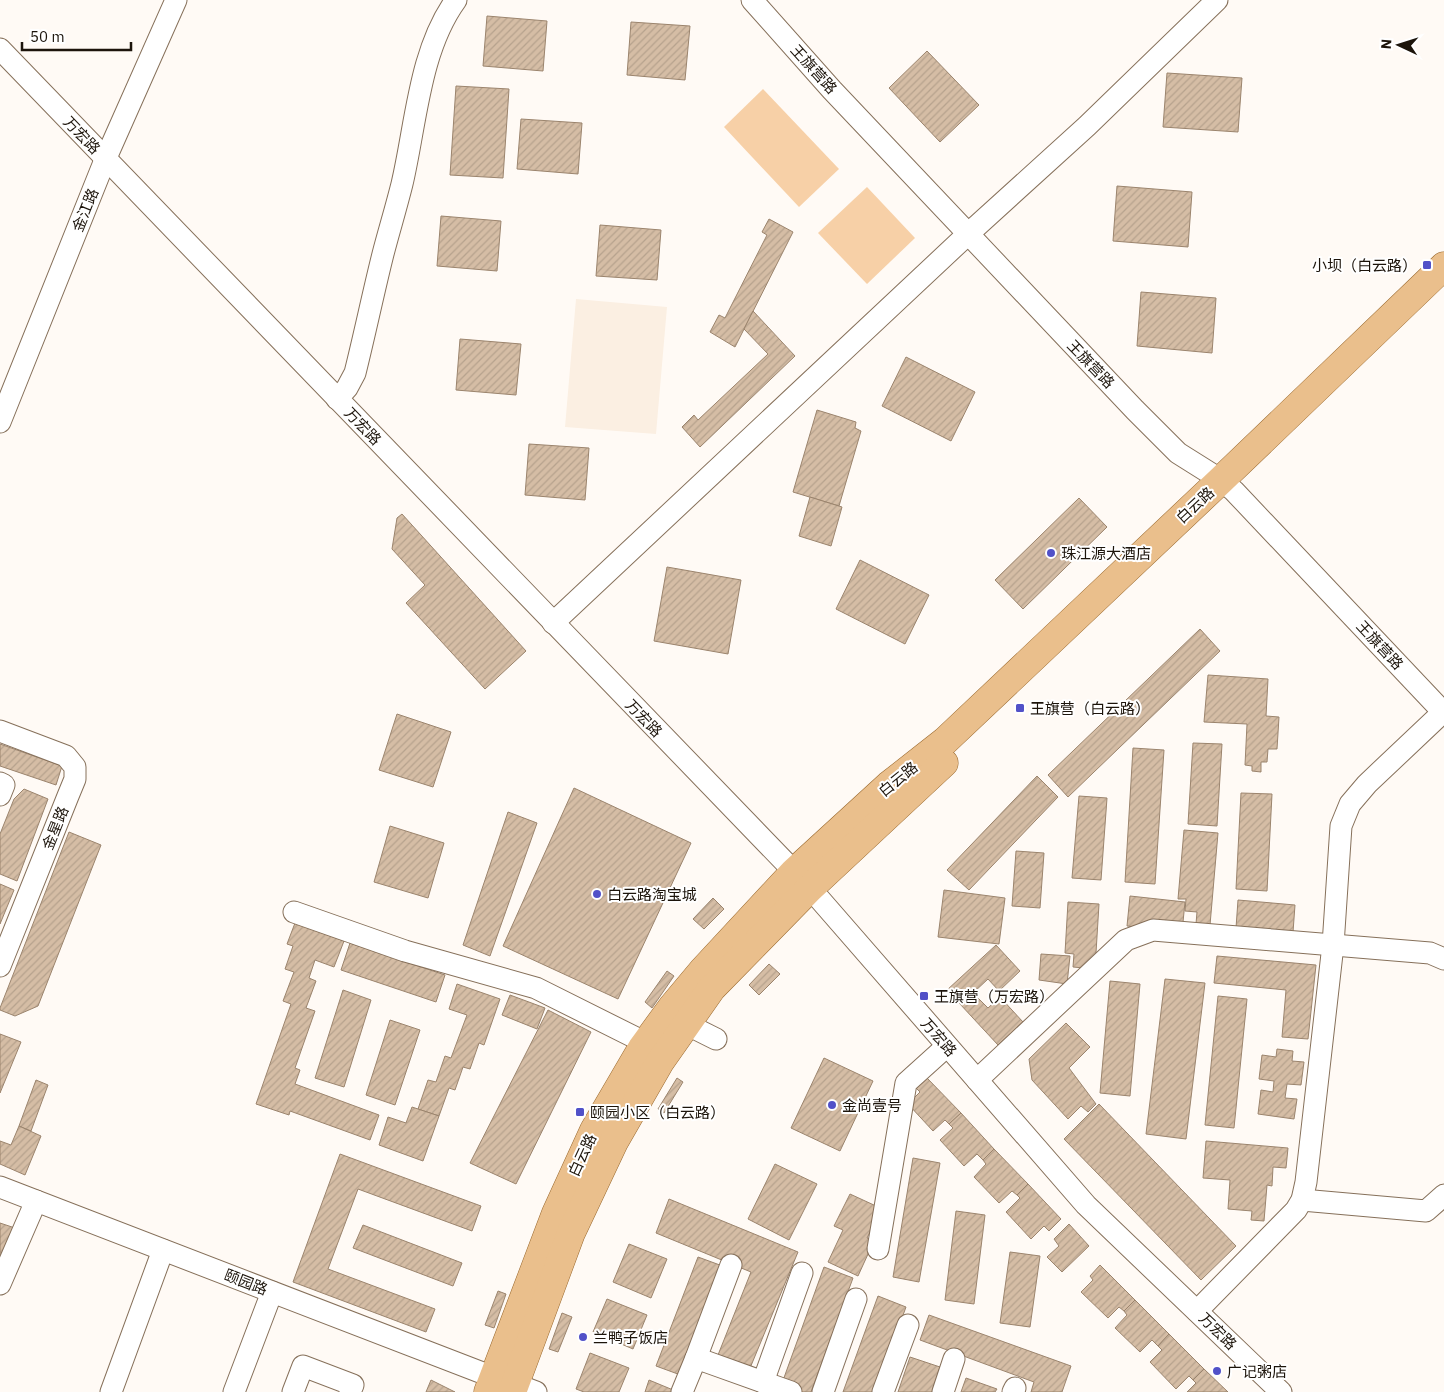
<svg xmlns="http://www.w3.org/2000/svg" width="1444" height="1392" font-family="'IBM Plex Sans','Noto Sans SC',sans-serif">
<defs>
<pattern id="building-hatch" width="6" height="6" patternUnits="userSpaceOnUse" patternTransform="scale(1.25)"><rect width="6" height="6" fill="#d5bda5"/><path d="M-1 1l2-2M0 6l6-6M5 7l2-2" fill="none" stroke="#b6a28d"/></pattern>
</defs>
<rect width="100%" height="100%" fill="#fffaf5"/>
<polygon fill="#fbefe2" points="576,299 667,307 656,434 565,427"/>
<g fill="#f7d0a7">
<polygon points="763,89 839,169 799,207 724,127"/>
<polygon points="867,187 915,238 867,284 818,233"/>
</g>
<g fill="url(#building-hatch)" stroke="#9b846d">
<polygon points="487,16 547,21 543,71 483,66"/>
<polygon points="631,22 690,26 685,80 627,75"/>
<polygon points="927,51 979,105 940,142 889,88"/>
<polygon points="1167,73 1242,78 1238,132 1163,127"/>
<polygon points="456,86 509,89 503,178 450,175"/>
<polygon points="521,119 582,123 578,174 517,169"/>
<polygon points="1117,186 1192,192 1188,247 1113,241"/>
<polygon points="441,216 501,221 497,271 437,266"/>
<polygon points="769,219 793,232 735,347 710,332 719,315 725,318 767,235 762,232"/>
<polygon points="600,225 661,230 657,280 596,276"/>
<polygon points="1141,292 1216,298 1212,353 1137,346"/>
<polygon points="753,311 795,356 700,447 682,427 694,415 698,420 768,354 744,329"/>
<polygon points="460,339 521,344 516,395 456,390"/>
<polygon points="906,357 975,392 951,441 882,406"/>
<polygon points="817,410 856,422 855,428 861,431 839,506 793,492"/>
<polygon points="529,444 589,448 585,500 525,495"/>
<polygon points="810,497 842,507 831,546 799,536"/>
<polygon points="1079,498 1107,527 1023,609 995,580"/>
<polygon points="402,514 526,651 485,689 406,603 425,585 392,549 397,518"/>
<polygon points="860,560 929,595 905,644 836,609"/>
<polygon points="667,567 741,580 728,654 654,641"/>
<polygon points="1200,629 1220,651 1068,797 1048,775"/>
<polygon points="1208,675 1268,679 1266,716 1279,717 1277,749 1268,749 1267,762 1261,762 1261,772 1252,771 1252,766 1245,765 1247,724 1204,722"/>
<polygon points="397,714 451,732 433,787 379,770"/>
<polygon points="1193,743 1222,744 1217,826 1188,824"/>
<polygon points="0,744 62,766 56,785 0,766"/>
<polygon points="1133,748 1164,750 1155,884 1125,882"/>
<polygon points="1037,776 1058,797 969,890 947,870"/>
<polygon points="574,788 691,843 618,999 503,946"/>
<polygon points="24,789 48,799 17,881 0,874 0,834 14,799"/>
<polygon points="1241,793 1272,794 1267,891 1236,889"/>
<polygon points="1079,796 1107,798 1101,880 1072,878"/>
<polygon points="508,812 537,823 490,956 463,945"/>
<polygon points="390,826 444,843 428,898 374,882"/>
<polygon points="1184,830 1218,833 1210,925 1196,924 1197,912 1185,911 1186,899 1178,899"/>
<polygon points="69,832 101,845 38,1006 15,1016 0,1010 0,1008"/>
<polygon points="1016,851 1044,853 1040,908 1012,906"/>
<polygon points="0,884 14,890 0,924"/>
<polygon points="944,890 1005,898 999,944 938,937"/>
<polygon points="1130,896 1185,902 1182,932 1127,926"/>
<polygon points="713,898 724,909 704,929 693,919"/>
<polygon points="1238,900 1295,905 1293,932 1236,928"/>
<polygon points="1068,902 1099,904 1095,969 1073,967 1074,954 1065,953"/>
<polygon points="295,923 344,941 334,967 315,960 309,978 316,981 306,1008 315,1011 295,1068 300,1070 295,1084 379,1115 370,1140 290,1111 289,1115 256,1104 291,1004 283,1001 294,972 285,969 293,946 287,944"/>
<polygon points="350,943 445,975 436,1002 341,970"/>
<polygon points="996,945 1020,971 999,991 988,979 973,993 988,1008 1000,997 1023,1022 998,1045 947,990"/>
<polygon points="1041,954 1070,956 1067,984 1039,980"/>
<polygon points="1217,956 1316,965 1308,1039 1282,1037 1286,990 1214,983"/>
<polygon points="769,964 780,974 759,995 749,985"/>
<polygon points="667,971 674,976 652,1008 645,1002"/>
<polygon points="1165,979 1205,983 1186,1139 1146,1134"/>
<polygon points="1110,981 1140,984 1130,1096 1100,1093"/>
<polygon points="457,984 500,999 484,1045 479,1043 470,1069 463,1067 455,1090 449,1088 439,1116 418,1109 428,1080 436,1082 445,1056 451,1058 467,1015 449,1009"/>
<polygon points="343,990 371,1000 344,1087 315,1078"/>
<polygon points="510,995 545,1008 537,1029 502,1015"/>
<polygon points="1218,996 1247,999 1234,1128 1205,1125"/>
<polygon points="548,1010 591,1032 516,1184 470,1163"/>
<polygon points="390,1020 420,1030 395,1105 366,1095"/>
<polygon points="1066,1023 1090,1047 1069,1068 1096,1104 1088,1112 1081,1106 1068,1119 1032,1080 1029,1059"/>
<polygon points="0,1034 21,1042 0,1093"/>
<polygon points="1277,1049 1293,1051 1292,1061 1304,1062 1301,1085 1287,1084 1285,1098 1297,1099 1294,1119 1258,1114 1261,1090 1273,1092 1274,1081 1259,1079 1262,1055 1276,1057"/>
<polygon points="824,1058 873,1081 840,1151 791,1128"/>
<polygon points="677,1078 683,1082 664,1113 658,1109"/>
<polygon points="927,1078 961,1113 949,1124 945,1120 933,1131 908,1104 920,1092 916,1088"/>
<polygon points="36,1080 48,1085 31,1131 19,1126"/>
<polygon points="1099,1104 1236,1246 1201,1280 1064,1139"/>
<polygon points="412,1107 439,1116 423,1161 379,1145 388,1117 406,1123"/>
<polygon points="961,1113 994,1149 983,1160 977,1154 964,1166 940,1140 953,1128 949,1124"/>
<polygon points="19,1126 41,1136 25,1175 0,1164 0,1141 11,1145"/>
<polygon points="1206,1141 1288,1148 1286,1168 1273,1167 1272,1186 1267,1185 1264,1221 1251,1220 1252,1211 1228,1209 1230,1180 1203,1178"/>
<polygon points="994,1149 1028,1184 1017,1195 1012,1191 999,1203 974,1177 986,1164 983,1160"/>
<polygon points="340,1154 481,1206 472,1231 358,1189 328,1269 435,1309 426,1332 293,1282"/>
<polygon points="913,1158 940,1163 919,1282 893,1277"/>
<polygon points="775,1164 817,1184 789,1240 748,1219"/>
<polygon points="1028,1184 1061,1219 1049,1231 1044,1226 1031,1239 1006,1212 1020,1198 1017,1195"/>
<polygon points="850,1194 876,1206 879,1214 867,1238 874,1241 858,1276 828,1262 843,1230 834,1226"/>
<polygon points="669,1199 798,1252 748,1373 716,1360 751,1272 656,1233"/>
<polygon points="956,1211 985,1215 974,1304 945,1300"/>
<polygon points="0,1223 15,1228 0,1268"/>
<polygon points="1069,1224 1089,1246 1062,1272 1047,1257 1059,1246 1054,1239"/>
<polygon points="363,1225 462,1263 453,1286 353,1248"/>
<polygon points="629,1244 667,1259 651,1298 613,1282"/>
<polygon points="1010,1252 1040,1256 1030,1327 1000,1323"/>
<polygon points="698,1257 728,1268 686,1377 656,1366"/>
<polygon points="1100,1265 1135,1300 1124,1311 1119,1307 1108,1318 1081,1292 1093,1280 1090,1276"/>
<polygon points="824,1267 853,1278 811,1392 796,1392 781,1386"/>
<polygon points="498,1291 506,1294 494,1328 485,1325"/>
<polygon points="878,1296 906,1307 875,1392 843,1392"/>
<polygon points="607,1299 647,1315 633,1349 593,1332"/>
<polygon points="1135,1300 1169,1334 1158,1346 1152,1340 1140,1352 1115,1328 1127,1315 1124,1311"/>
<polygon points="562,1313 572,1317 558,1352 549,1349"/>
<polygon points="929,1315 1071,1366 1062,1392 1031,1392 1034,1382 920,1340"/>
<polygon points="1169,1334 1204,1369 1193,1380 1189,1376 1176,1389 1150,1362 1162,1350 1158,1346"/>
<polygon points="590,1353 629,1368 619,1392 584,1392 576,1389"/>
<polygon points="910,1357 940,1367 932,1392 898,1392"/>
<polygon points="1204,1369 1228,1392 1187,1392 1196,1383 1193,1380"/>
<polygon points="966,1378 997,1389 995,1392 961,1392"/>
<polygon points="431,1380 455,1392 426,1392"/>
<polygon points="649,1380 678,1392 645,1392"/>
</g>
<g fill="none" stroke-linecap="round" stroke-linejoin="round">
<g stroke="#86705a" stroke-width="23">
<g id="minor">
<polyline points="752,0 832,90 1135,410 1178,453 1221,480 1234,491 1444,713"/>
<polyline points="0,49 810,888 1086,1205 1281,1392"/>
<path d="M337,399L347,388L355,373C365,333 373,294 383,254C389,231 396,208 402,184C416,125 419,51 456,0"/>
<polyline points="0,422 105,160 176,0"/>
<polyline points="553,623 968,234 1087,126 1217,0"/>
<polyline points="0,731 66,756 75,767 75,779 68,796 0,966"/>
<polyline points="0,783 4,785 0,795"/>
<polyline points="294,912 405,951 536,988 646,1043"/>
<polyline points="686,1024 716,1039"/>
<polyline points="977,1080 1126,940 1153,930 1430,953 1444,959"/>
<polyline points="0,1187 493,1377"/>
<polyline points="1302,1200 1426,1211 1444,1195"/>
<polyline points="878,1249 906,1083 947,1046"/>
<polyline points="0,1284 36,1201"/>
<polyline points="1197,1311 1296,1210 1302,1200 1306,1182 1333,945 1341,826 1350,804 1367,784 1443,712"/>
<polyline points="696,1358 731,1265"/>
<polyline points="763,1382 802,1273"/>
<polyline points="515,1384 536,1392"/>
<polyline points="111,1392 163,1250"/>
<polyline points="234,1392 272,1292"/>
<polyline points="293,1392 303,1366 353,1385 350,1392"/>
<polyline points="682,1392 696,1358 791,1392"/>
<polyline points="823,1392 856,1299"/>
<polyline points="883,1392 908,1325"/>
<polyline points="943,1392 954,1359"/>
<polyline points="1013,1392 1015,1388"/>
</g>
</g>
<g stroke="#99682d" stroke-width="29">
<g id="major">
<polyline points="488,1392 556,1213 594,1130 642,1048 672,1007 703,970 794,872 889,785 945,741 1221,480 1444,266"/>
<polyline points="512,1392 571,1233 614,1142 660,1062 712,988 810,888 944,763"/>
</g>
</g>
<use href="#minor" stroke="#fff" stroke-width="21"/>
<use href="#major" stroke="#eabf8c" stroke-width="28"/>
</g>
<g fill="#5151c8" stroke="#fff" stroke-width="2">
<rect x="1422" y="260" width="10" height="10" rx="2.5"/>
<circle cx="1051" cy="553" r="5"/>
<rect x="1015" y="703" width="10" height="10" rx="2.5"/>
<circle cx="597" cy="894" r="5"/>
<rect x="919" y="991" width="10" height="10" rx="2.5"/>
<circle cx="832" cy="1105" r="5"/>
<rect x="575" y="1107" width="10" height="10" rx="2.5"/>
<circle cx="583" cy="1337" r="5"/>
<circle cx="1217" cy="1371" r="5"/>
</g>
<g text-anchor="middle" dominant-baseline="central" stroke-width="4" stroke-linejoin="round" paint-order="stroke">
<g font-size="15" fill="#1c140b" stroke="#fff">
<text transform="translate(814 69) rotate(48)">王旗营路</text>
<text transform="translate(82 135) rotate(46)">万宏路</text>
<text transform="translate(85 210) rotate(-68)">金江路</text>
<text transform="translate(1091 364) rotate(46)">王旗营路</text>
<text transform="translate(363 426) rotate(46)">万宏路</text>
<text transform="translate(1195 505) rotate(-43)">白云路</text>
<text transform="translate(1380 645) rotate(47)">王旗营路</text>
<text transform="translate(644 718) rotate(46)">万宏路</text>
<text transform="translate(898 779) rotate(-39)">白云路</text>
<text transform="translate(55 828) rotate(-68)">金星路</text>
<text transform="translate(939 1037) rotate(49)">万宏路</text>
<text transform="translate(582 1155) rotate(-65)">白云路</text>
<text transform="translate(246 1282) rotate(21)">颐园路</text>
<text transform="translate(1218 1331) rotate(44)">万宏路</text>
</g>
<g font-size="15" fill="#1c140b" stroke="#fff" text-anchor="start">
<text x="1417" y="265" text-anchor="end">小坝（白云路）</text>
<text x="1061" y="553">珠江源大酒店</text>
<text x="1030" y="708">王旗营（白云路）</text>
<text x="607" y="894">白云路淘宝城</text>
<text x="934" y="996">王旗营（万宏路）</text>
<text x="842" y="1105">金尚壹号</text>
<text x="590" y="1112">颐园小区（白云路）</text>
<text x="593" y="1337">兰鸭子饭店</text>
<text x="1227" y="1371">广记粥店</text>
</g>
</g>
<g transform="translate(1399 45) rotate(274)" stroke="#ffffff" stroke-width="4" paint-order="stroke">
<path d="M0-4L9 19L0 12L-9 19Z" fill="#1c140b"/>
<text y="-8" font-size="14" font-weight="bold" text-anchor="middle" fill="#1c140b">N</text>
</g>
<path d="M22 42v8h109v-8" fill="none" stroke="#1c140b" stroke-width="2.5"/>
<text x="30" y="42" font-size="15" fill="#1c140b" stroke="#ffffff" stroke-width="4" paint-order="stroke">50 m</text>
</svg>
